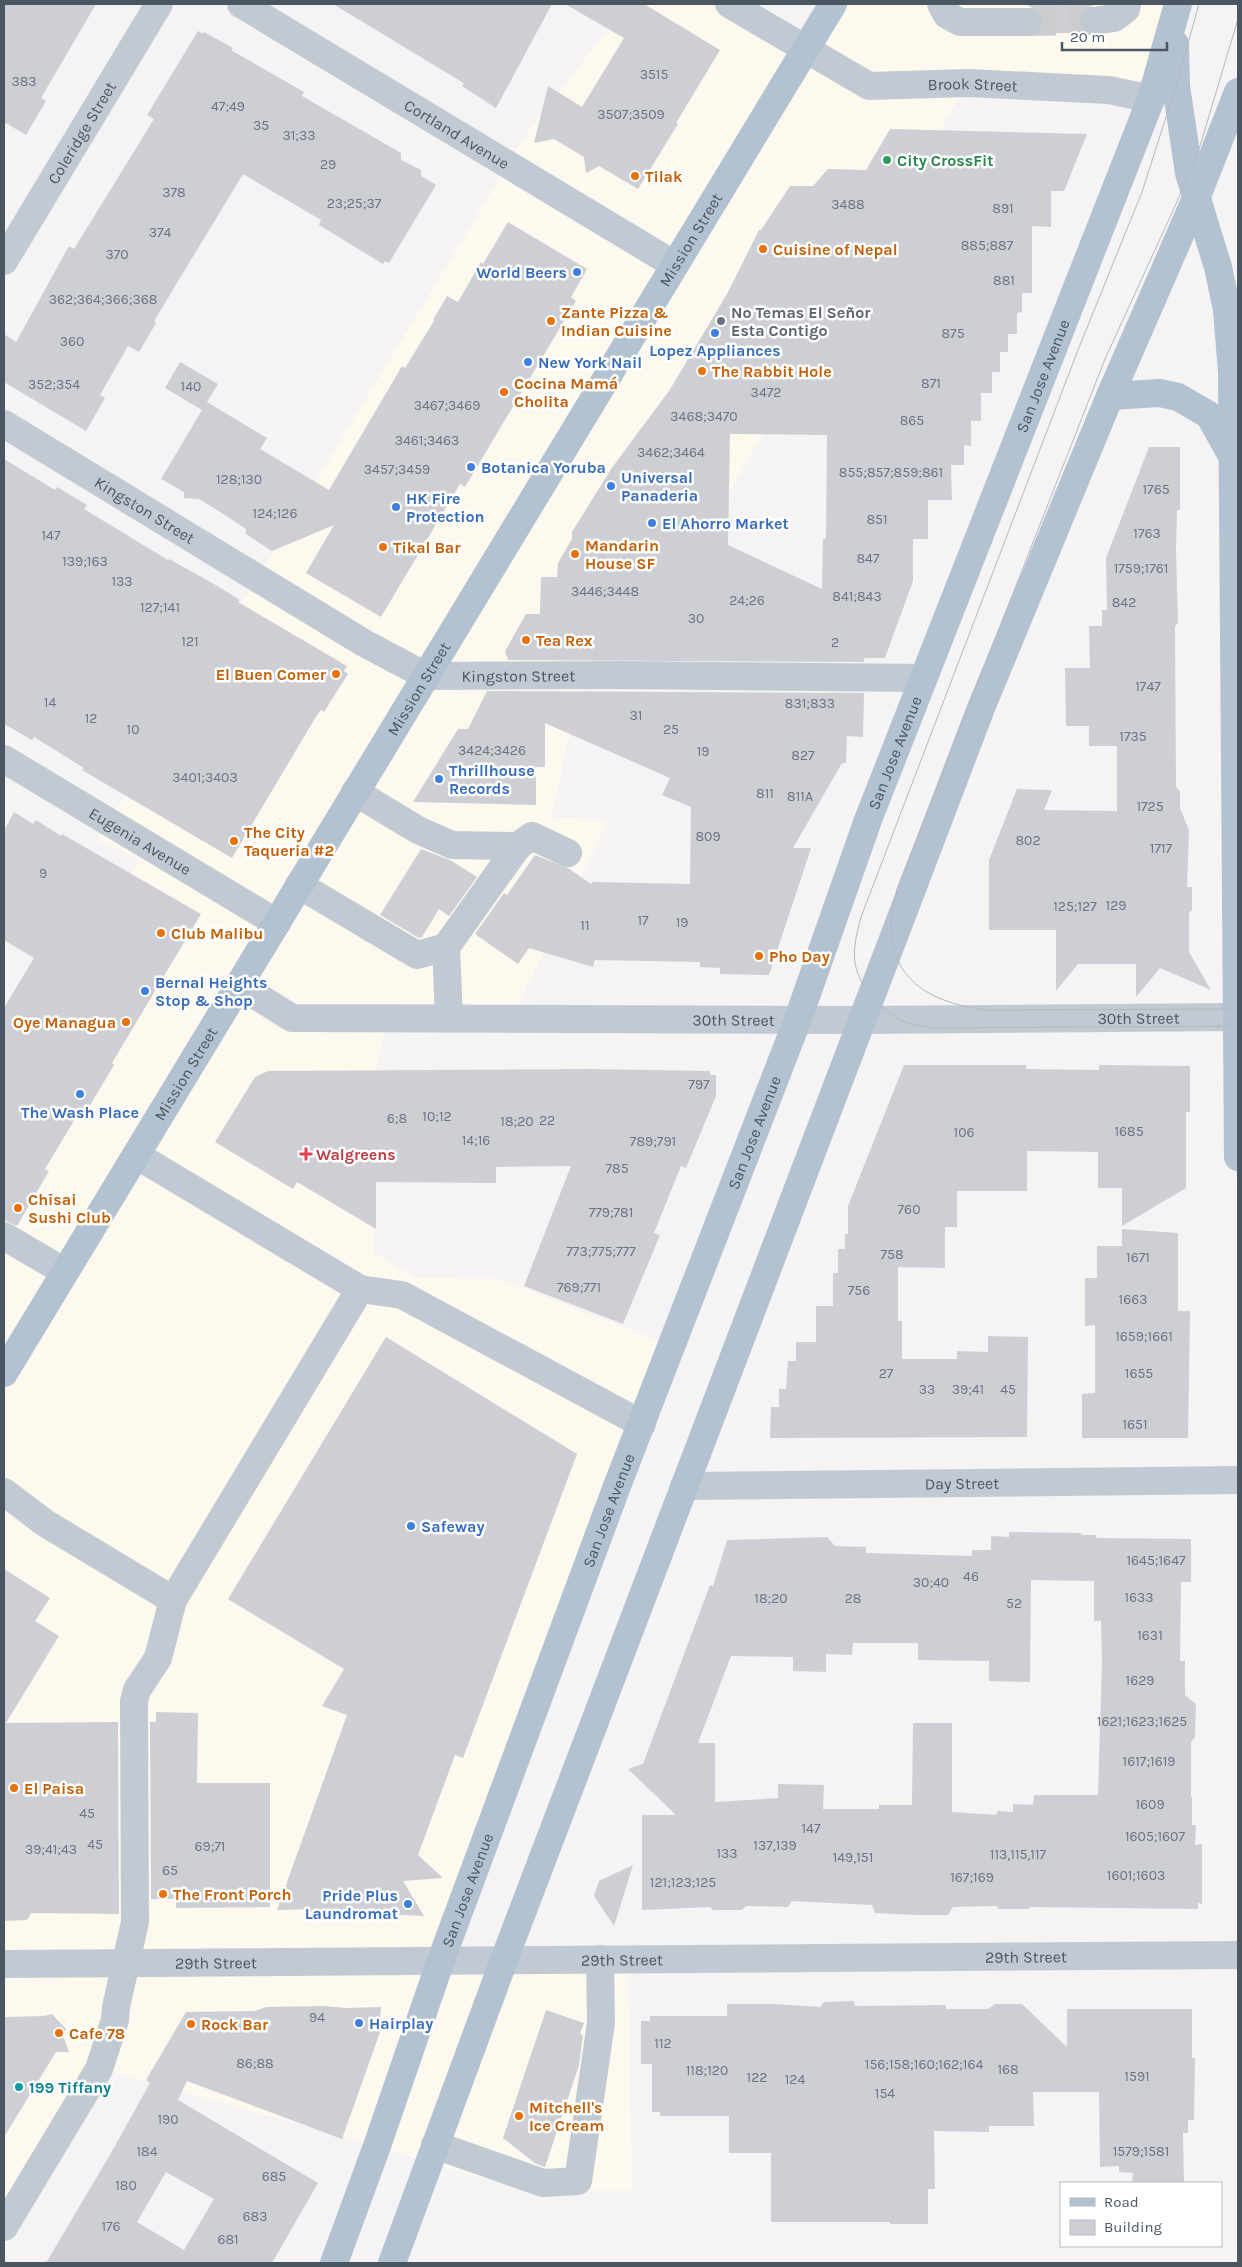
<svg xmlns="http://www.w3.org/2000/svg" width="1242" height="2267" font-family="Karla,sans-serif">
<rect width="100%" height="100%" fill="#f5f3f3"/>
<polygon fill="#fdf9ef" points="628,4 729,4 804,50 833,4 1176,4 1154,80 968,83 622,675 580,688 551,817 608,821 512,1018 388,1018 376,1069 376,1229 373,1240 374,1253 416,1278 499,1279 673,1346 441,1960 628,1958 632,2191 548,2191 487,2180 377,2146 100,2069 4,2227 4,1097 139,860 98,840 529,130"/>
<g fill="#cdcfd5" fill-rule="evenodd">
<polygon points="4,4 96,4 41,98 46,101 26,135 4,122"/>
<polygon points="333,4 552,4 496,108 462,86 464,84 462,82"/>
<polygon points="565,4 644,4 720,50 676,123 678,124 638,189 599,166 586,173 584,157 554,139 534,143 548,86 582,107 624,38"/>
<polygon points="1028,4 1094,4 1094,5 1085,9 1079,16 1079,24 1085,33 1039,33 1044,22 1042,15 1036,9 1028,6"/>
<polygon points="198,31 203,34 204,32 233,48 231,50 304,92 302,96 401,153 401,160 421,170 421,176 436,185 389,263 385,261 383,264 319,225 321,220 243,174 154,321 156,323 139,352 128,346 100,395 105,398 86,431 4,382 4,334 16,342 69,246 74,249 154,119 147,115"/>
<path d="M890,129L1087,134L1064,191H1051V227L1032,226V293H1022V312L1017,313V334H1008V352H1000V372H992V393H981V421H971V446L964,445V465H951L952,500H928V539H913V581L885,658H864V662L508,660L505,651L526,614H540L541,577H557L558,563L572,539V532L611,469L669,391L727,294L759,230H761L790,186H813L828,169L866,170ZM730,434L827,435L826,538L823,539L822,589L728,545Z"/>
<polygon points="508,222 587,269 571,297 576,301 465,487 460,484 381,617 306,573 334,525 272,551 246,534 246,529 217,510 199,499 184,498 184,492 161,479 202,410 165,388 180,362 218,384 207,402 267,438 260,449 329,490 402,366 405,368 434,321 433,320 447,296 458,302 481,262 483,264"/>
<polygon points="1149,447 1180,447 1180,510 1177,510 1176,550 1178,623 1175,626 1176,787 1180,791 1180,808 1189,830 1187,887 1192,887 1192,910 1189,913 1189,952 1211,990 1160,968 1136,997 1136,964 1078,964 1056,991 1056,930 989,930 989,860 1017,789 1052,790 1044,810 1117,811 1117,746 1089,746 1089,726 1066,726 1065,668 1090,668 1089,626 1102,626 1102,610 1107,610 1106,558"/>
<polygon points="4,459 55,490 57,487 87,505 84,509 168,560 169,559 214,584 240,600 238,602 347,666 344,671 348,674 324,712 321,710 317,715 232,858 82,770 84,768 34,737 32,740 4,724"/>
<polygon points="487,691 864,693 863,737 847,736 846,763 842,763 793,848 811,848 769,975 720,974 720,968 700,967 700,962 595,960 593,967 529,948 518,964 475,934 504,893 507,895 535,855 568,868 591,884 592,882 690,884 691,807 662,795 670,778 545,723 545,767 536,767 536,805 413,802 458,729 468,729"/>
<polygon points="14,812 33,824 36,820 61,836 62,834 201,914 112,1063 114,1065 83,1117 78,1114 45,1169 49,1171 17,1226 4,1220 4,1008 34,958 4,940 4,831"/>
<polygon points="421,849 450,860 477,877 449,916 439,909 422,937 419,938 380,915"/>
<polygon points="904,1065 1026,1065 1026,1069 1099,1070 1099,1065 1190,1066 1190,1112 1186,1112 1186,1188 1122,1226 1122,1188 1098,1188 1098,1152 1027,1151 1027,1191 957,1191 957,1227 945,1227 945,1268 898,1267 898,1321 902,1321 902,1359 957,1359 957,1351 988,1352 988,1336 1028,1337 1027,1437 770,1438 771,1407 779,1407 779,1389 786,1389 788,1361 796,1361 796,1342 816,1342 816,1306 833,1306 833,1273 838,1273 838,1249 845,1249 845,1234 848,1234 848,1206"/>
<polygon points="591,1069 710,1071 710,1075 716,1075 716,1096 686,1168 681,1166 654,1233 660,1235 623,1324 524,1286 571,1166 496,1167 496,1183 376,1182 376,1229 297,1182 293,1189 215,1142 255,1077 268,1071"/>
<polygon points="1122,1229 1178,1233 1178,1311 1190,1311 1188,1438 1082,1438 1082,1394 1095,1393 1095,1325 1085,1326 1085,1278 1097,1278 1097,1246 1122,1246"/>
<polygon points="386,1337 577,1454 463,1758 455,1755 418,1855 443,1878 403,1881 424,1916 384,1914 379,1922 369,1913 329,1913 318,1922 309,1909 277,1910 347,1715 322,1706 344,1669 228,1599"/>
<path d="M1009,1532L1080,1533L1083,1535H1096V1538L1191,1539V1582H1181L1180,1661H1185V1695L1196,1704L1195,1737L1191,1742V1797H1192V1825H1196L1195,1845L1202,1844V1904L1198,1903V1909L1030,1907L1029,1909H998L997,1906L953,1907L948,1915H917L875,1913L872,1905L792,1901L788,1907L747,1906L741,1910H713L710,1907L642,1910V1815H676L628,1769L643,1764L710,1585L713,1586L727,1540L827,1537L835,1546L866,1547V1553L972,1556V1550H991V1536L1009,1537ZM1031,1580L1094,1581V1621H1101L1102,1662L1098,1795H1034L1033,1805L1013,1804V1812L998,1811L996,1815L952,1812V1723H913L912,1805H879V1809H823L824,1785L778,1784V1798L715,1802V1743H698L731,1656L793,1657V1671L826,1672V1654L852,1655L853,1643H918V1660L989,1661V1681L1030,1682Z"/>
<polygon points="4,1569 50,1598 35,1621 59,1636 6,1723 118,1722 119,1914 31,1913 27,1920 4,1921"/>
<polygon points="156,1712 198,1713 197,1783 270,1783 270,1907 176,1908 176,1899 151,1899 150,1722 156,1722"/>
<polygon points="633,1865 614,1926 594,1896 599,1881"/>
<polygon points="854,2001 855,2006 946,2005 946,2009 988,2009 995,2004 1022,2004 1067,2047 1067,2009 1192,2009 1192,2058 1195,2058 1194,2120 1188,2120 1188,2133 1183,2133 1184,2183 1132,2183 1133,2173 1119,2172 1119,2166 1100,2167 1099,2092 1033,2092 1034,2126 989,2126 989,2132 934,2131 935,2189 928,2189 928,2224 890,2224 890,2222 771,2222 771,2153 729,2153 729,2116 660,2116 660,2112 652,2112 652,2064 641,2064 641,2021 650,2021 650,2016 727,2016 727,2004 774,2004 820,2007 824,2002"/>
<path d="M323,2006L347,2008L381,2007L380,2020L384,2021L342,2139L187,2081L178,2100L318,2183L272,2263H46L111,2153L150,2083L146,2080L186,2012L255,2011L266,2007ZM166,2172L214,2199L184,2250L137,2222Z"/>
<polygon points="546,2010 584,2023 580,2034 583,2035 579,2065 545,2167 536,2164 503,2138"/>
<polygon points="52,2014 66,2029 63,2036 69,2052 56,2052 4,2137 4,2017 44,2016"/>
</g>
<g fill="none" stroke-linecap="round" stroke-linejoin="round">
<polyline stroke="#caccce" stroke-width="28" stroke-dasharray="28 14" stroke-linecap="butt" points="1028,22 1094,21"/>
<g stroke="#c1cad2" stroke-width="28">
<path id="s1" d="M241,4L675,265"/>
<path id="s2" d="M729,4L869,86L968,83L1109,90L1151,99"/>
<polyline points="941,4 947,15 960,22 1028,22"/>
<polyline points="1094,21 1114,18 1126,9 1127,4"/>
<path id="s3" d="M4,261L159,4"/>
<path id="s4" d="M4,424L364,643L426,676L622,675L923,678"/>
<path id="s5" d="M4,759L277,923"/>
<polyline points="355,792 418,830 452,845 518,846 446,947 449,1018"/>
<polyline points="518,846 532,836 568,853"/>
<polyline points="299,885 417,955 446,947"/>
<path id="s6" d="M239,985L292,1018L861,1020L1238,1017"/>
<polyline points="136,1155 360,1289 402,1295 642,1424"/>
<polyline points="4,1236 65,1272"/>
<path id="s7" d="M684,1486L1238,1480"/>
<polyline points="4,1492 45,1523 173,1600 360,1289"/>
<path id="s8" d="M4,1964L1238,1955"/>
<polyline points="435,2145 543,2183 578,2181 601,2023 600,1959"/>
<polyline points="4,2227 99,2069 115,2020 116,2007 135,1922 134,1701 137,1690 158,1658 173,1600"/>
</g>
<g stroke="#b3c2d1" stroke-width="28">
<polyline points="1175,44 1176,86 1189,173 1218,267 1227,310 1232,372 1238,1157"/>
<polyline points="1110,396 1160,393 1178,397 1209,415 1232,456"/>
<path id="s9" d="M4,1373L833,4"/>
<path id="s10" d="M334,2263L377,2146L441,1960L617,1486L798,1019L868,820L1151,99L1178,4"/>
<polyline points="392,2263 504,1960 981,708 1110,396 1197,196 1238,92"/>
</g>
<g stroke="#b5b8bd" stroke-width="1">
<path d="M1199,4L1176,86L1142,192L1078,350L861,917C857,932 853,947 855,963C860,991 885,1014 910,1024C918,1026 926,1026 933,1028L1238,1026"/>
<path d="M1238,19L1200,146L1176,204L1105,359L897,889C894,902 890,917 891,931C894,986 939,1004 987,1010L1238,1009"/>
</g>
</g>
<circle fill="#2e9e5b" stroke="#fff" stroke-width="2" cx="887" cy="160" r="5"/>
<g fill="#e8710a" stroke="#fff" stroke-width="2">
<circle cx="635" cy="176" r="5"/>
<circle cx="763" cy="249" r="5"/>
<circle cx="551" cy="321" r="5"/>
<circle cx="702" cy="371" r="5"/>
<circle cx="504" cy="392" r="5"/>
<circle cx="383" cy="547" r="5"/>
<circle cx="575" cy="554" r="5"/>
<circle cx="526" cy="640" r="5"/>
<circle cx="336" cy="674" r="5"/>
<circle cx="234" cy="841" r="5"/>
<circle cx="161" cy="933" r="5"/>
<circle cx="759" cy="956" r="5"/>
<circle cx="126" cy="1022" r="5"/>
<circle cx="18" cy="1208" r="5"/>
<circle cx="14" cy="1788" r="5"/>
<circle cx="163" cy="1894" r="5"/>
<circle cx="191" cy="2024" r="5"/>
<circle cx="59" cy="2033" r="5"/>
<circle cx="519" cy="2116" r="5"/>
</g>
<g fill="#3f7fe0" stroke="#fff" stroke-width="2">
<circle cx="577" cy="272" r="5"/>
<circle cx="715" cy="333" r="5"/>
<circle cx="528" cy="362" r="5"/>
<circle cx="471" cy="467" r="5"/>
<circle cx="611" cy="486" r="5"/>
<circle cx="396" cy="507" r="5"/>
<circle cx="652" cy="523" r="5"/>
<circle cx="439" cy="779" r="5"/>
<circle cx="145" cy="991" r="5"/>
<circle cx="80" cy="1094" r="5"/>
<circle cx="411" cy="1526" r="5"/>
<circle cx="408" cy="1904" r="5"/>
<circle cx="359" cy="2023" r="5"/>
</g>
<circle fill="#6b7280" stroke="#fff" stroke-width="2" cx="721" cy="321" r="5"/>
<path fill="#e0444e" stroke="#fff" stroke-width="2" d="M303.5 1146.5h5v5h5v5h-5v5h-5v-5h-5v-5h5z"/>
<circle fill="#0f9aa8" stroke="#fff" stroke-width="2" cx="19" cy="2087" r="5"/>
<g text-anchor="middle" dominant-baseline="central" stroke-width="5" stroke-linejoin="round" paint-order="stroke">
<g font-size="14" fill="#6b747e">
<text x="654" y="74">3515</text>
<text x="24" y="81">383</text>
<text x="228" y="106">47;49</text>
<text x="631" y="114">3507;3509</text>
<text x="261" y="125">35</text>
<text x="299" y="135">31;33</text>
<text x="328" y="164">29</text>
<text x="174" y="192">378</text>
<text x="354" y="203">23;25;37</text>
<text x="848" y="204">3488</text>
<text x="1003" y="208">891</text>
<text x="160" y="232">374</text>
<text x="987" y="245">885;887</text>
<text x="117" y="254">370</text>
<text x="1004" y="280">881</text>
<text x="103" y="299">362;364;366;368</text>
<text x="953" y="333">875</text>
<text x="72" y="341">360</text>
<text x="931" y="383">871</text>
<text x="54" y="384">352;354</text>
<text x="191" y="386">140</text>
<text x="766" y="392">3472</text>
<text x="447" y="405">3467;3469</text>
<text x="704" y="416">3468;3470</text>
<text x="912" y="420">865</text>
<text x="427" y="440">3461;3463</text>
<text x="671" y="452">3462;3464</text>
<text x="397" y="469">3457;3459</text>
<text x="891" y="472">855;857;859;861</text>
<text x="239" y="479">128;130</text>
<text x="1156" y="489">1765</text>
<text x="275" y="513">124;126</text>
<text x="877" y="519">851</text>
<text x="1147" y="533">1763</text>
<text x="51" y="535">147</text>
<text x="868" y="558">847</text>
<text x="85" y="561">139;163</text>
<text x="1141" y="568">1759;1761</text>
<text x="122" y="581">133</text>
<text x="605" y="591">3446;3448</text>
<text x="857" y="596">841;843</text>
<text x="747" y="600">24;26</text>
<text x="1124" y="602">842</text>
<text x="160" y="607">127;141</text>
<text x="696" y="618">30</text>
<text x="190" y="641">121</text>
<text x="835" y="642">2</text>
<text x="1148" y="686">1747</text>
<text x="50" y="702">14</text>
<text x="810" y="703">831;833</text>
<text x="636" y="715">31</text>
<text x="91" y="718">12</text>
<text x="133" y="729">10</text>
<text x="671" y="729">25</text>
<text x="1133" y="736">1735</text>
<text x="492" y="750">3424;3426</text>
<text x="703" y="751">19</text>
<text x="803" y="755">827</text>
<text x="205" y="777">3401;3403</text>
<text x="765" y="793">811</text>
<text x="800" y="796">811A</text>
<text x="1150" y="806">1725</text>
<text x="708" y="836">809</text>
<text x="1028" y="840">802</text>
<text x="1161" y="848">1717</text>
<text x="43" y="873">9</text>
<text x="1116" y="905">129</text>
<text x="1075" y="906">125;127</text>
<text x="643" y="920">17</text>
<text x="682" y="922">19</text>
<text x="585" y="925">11</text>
<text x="699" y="1084">797</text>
<text x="437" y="1116">10;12</text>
<text x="397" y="1118">6;8</text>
<text x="547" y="1120">22</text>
<text x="517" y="1121">18;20</text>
<text x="1129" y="1131">1685</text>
<text x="964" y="1132">106</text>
<text x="476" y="1140">14;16</text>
<text x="653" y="1141">789;791</text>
<text x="617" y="1168">785</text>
<text x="909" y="1209">760</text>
<text x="611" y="1212">779;781</text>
<text x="601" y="1251">773;775;777</text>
<text x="892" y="1254">758</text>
<text x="1138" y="1257">1671</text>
<text x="579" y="1287">769;771</text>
<text x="859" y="1290">756</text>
<text x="1133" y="1299">1663</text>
<text x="1144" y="1336">1659;1661</text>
<text x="886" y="1373">27</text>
<text x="1139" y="1373">1655</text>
<text x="927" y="1389">33</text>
<text x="968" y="1389">39;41</text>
<text x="1008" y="1389">45</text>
<text x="1135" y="1424">1651</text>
<text x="1156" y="1560">1645;1647</text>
<text x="971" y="1576">46</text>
<text x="931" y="1582">30;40</text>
<text x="1139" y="1597">1633</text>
<text x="771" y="1598">18;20</text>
<text x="853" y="1598">28</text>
<text x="1014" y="1603">52</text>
<text x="1150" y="1635">1631</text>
<text x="1140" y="1680">1629</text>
<text x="1142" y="1721">1621;1623;1625</text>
<text x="1149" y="1761">1617;1619</text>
<text x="1150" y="1804">1609</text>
<text x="87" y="1813">45</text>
<text x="811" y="1828">147</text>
<text x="1155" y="1836">1605;1607</text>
<text x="95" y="1844">45</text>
<text x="775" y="1845">137,139</text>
<text x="210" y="1846">69;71</text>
<text x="51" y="1849">39;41;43</text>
<text x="727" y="1853">133</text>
<text x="1018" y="1854">113,115,117</text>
<text x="853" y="1857">149,151</text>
<text x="170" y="1870">65</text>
<text x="1136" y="1875">1601;1603</text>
<text x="972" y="1877">167;169</text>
<text x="683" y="1882">121;123;125</text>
<text x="317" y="2017">94</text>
<text x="663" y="2043">112</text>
<text x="255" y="2063">86;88</text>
<text x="924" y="2064">156;158;160;162;164</text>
<text x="1008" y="2069">168</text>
<text x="707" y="2070">118;120</text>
<text x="1137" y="2076">1591</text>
<text x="757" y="2077">122</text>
<text x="795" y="2079">124</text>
<text x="885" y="2093">154</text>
<text x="168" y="2119">190</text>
<text x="147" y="2151">184</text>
<text x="1141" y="2151">1579;1581</text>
<text x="274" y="2176">685</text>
<text x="126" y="2185">180</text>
<text x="255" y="2216">683</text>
<text x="111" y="2226">176</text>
<text x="228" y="2239">681</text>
</g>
<g font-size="16" fill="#4a5661" stroke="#fff">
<text stroke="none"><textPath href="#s2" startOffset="266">Brook Street</textPath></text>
<text stroke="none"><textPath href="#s3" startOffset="150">Coleridge Street</textPath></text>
<text stroke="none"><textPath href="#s1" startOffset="252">Cortland Avenue</textPath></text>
<text stroke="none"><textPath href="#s9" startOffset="1325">Mission Street</textPath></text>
<text stroke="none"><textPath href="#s10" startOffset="2016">San Jose Avenue</textPath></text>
<text stroke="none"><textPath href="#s4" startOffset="165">Kingston Street</textPath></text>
<text stroke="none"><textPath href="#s4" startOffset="584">Kingston Street</textPath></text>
<text stroke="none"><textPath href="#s9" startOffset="800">Mission Street</textPath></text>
<text stroke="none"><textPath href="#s10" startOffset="1611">San Jose Avenue</textPath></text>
<text stroke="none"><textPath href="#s5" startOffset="159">Eugenia Avenue</textPath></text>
<text stroke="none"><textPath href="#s6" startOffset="909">30th Street</textPath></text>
<text stroke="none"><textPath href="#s6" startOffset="504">30th Street</textPath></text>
<text stroke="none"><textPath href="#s9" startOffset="350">Mission Street</textPath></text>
<text stroke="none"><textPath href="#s10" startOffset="1206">San Jose Avenue</textPath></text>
<text stroke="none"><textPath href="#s7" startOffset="278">Day Street</textPath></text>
<text stroke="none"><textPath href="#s10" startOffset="801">San Jose Avenue</textPath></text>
<text stroke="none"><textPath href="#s10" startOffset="396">San Jose Avenue</textPath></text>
<text stroke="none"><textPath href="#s8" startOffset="1022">29th Street</textPath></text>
<text stroke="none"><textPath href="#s8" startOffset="618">29th Street</textPath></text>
<text stroke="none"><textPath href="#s8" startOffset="212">29th Street</textPath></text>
</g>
<g font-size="16" font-weight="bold" fill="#27864d" stroke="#fff" text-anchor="start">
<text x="897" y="160">City CrossFit</text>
</g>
<g font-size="16" font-weight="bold" fill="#c56008" stroke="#fff" text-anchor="start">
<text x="645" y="176">Tilak</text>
<text x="773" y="249">Cuisine of Nepal</text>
<text x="561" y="312">Zante Pizza &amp;<tspan x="561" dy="18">Indian Cuisine</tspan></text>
<text x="712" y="371">The Rabbit Hole</text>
<text x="514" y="383">Cocina Mamá<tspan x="514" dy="18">Cholita</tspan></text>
<text x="585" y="545">Mandarin<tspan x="585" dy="18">House SF</tspan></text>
<text x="393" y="547">Tikal Bar</text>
<text x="536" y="640">Tea Rex</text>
<text x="326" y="674" text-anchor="end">El Buen Comer</text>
<text x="244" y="832">The City<tspan x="244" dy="18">Taqueria #2</tspan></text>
<text x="171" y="933">Club Malibu</text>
<text x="769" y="956">Pho Day</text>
<text x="116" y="1022" text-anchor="end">Oye Managua</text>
<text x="28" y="1199">Chīsai<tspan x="28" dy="18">Sushi Club</tspan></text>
<text x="24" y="1788">El Paisa</text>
<text x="173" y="1894">The Front Porch</text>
<text x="201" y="2024">Rock Bar</text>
<text x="69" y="2033">Cafe 78</text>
<text x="529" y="2107">Mitchell's<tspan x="529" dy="18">Ice Cream</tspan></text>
</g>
<g font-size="16" font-weight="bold" fill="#366cbe" stroke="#fff" text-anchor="start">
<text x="567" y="272" text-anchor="end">World Beers</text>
<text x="715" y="350" text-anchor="middle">Lopez Appliances</text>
<text x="538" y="362">New York Nail</text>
<text x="481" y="467">Botanica Yoruba</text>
<text x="621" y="477">Universal<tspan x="621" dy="18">Panaderia</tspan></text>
<text x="406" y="498">HK Fire<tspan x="406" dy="18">Protection</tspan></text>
<text x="662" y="523">El Ahorro Market</text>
<text x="449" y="770">Thrillhouse<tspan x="449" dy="18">Records</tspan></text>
<text x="155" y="982">Bernal Heights<tspan x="155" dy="18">Stop &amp; Shop</tspan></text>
<text x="80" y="1112" text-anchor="middle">The Wash Place</text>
<text x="421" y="1526">Safeway</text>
<text x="398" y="1895" text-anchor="end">Pride Plus<tspan x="398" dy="18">Laundromat</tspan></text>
<text x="369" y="2023">Hairplay</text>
</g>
<g font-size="16" font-weight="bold" fill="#5b616d" stroke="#fff" text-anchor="start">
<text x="731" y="312">No Temas El Señor<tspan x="731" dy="18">Esta Contigo</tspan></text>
</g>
<g font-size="16" font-weight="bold" fill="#be3a42" stroke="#fff" text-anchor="start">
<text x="316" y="1154">Walgreens</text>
</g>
<g font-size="16" font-weight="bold" fill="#0d838f" stroke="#fff" text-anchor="start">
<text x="29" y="2087">199 Tiffany</text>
</g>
</g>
<rect width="1242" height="2267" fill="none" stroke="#4a5661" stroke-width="10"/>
<rect x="1060" y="2182" width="162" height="65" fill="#ffffff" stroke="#b7bbc0"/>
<rect x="1070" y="2198" width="25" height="8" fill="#b3c2d1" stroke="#b7bbc0"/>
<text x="1104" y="2207" font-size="15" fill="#4a5661">Road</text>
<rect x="1070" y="2220" width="25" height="15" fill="#cdcfd5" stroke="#b7bbc0"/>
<text x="1104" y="2232" font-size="15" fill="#4a5661">Building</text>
<path d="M1062 42v8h105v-8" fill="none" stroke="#4a5661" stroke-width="2.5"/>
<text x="1070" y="42" font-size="15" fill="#4a5661" stroke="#ffffff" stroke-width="4" paint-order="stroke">20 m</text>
</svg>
